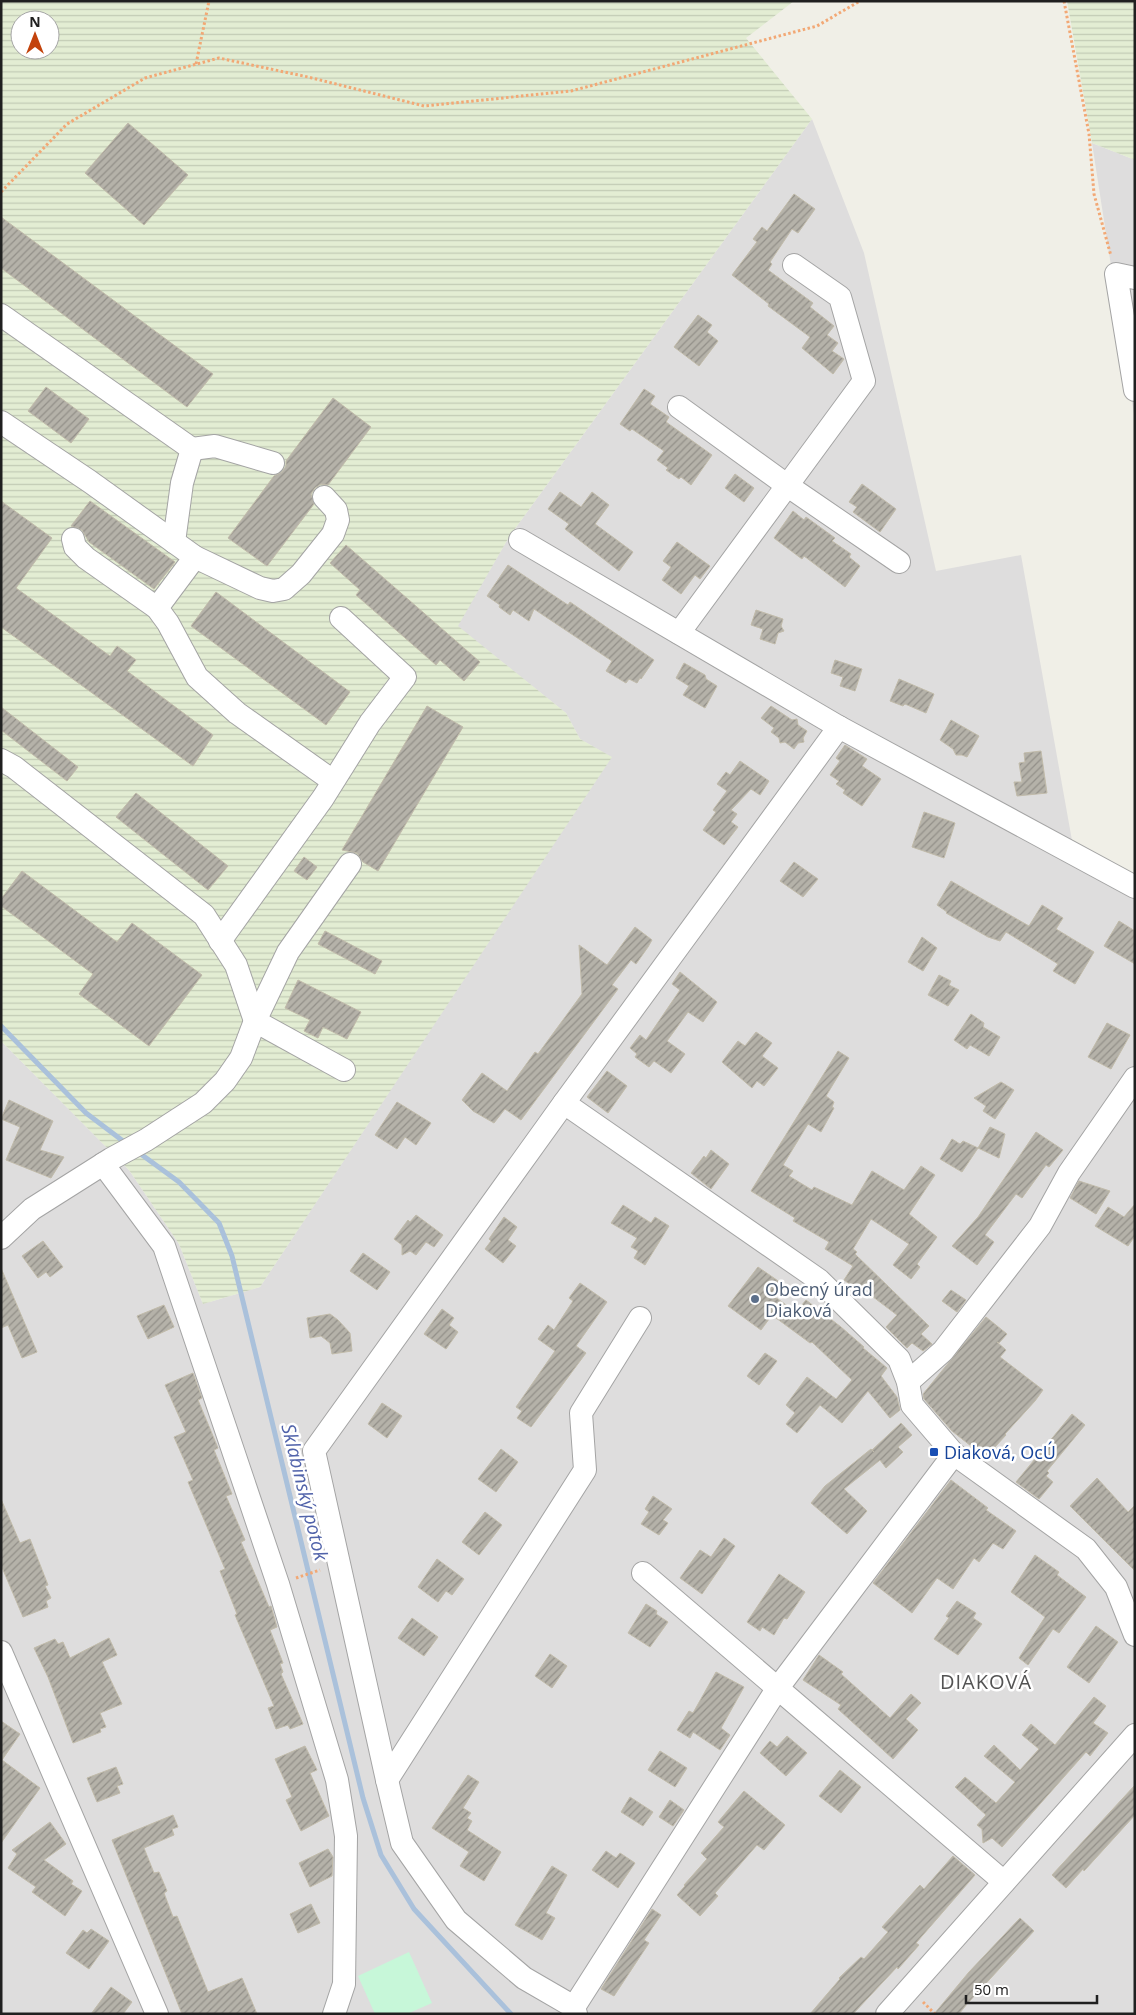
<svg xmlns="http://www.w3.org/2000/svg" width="1136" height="2015" font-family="'Open Sans',sans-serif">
<defs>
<pattern id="farmland-rules" width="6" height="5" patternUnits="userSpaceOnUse" patternTransform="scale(1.25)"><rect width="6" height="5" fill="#e3edd3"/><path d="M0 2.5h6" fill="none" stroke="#c2cbb5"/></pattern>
<pattern id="building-hatch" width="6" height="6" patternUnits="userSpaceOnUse" patternTransform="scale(1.25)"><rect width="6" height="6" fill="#b5b2a9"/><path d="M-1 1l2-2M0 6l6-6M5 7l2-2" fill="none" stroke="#939089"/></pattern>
</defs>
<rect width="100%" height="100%" fill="#f0efe7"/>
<g fill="#dedddd">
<polygon points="812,119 864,253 936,571 1021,555 1073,846 1135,880 1135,2014 1,2014 1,1041 129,1170 179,1244 203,1304 260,1287 611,757 580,739 566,713 457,626 509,537"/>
<polygon points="1092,143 1135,160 1135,421"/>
</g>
<g fill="url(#farmland-rules)" fill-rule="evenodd">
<path d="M1,1H794L746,38L812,119L509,537L458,626L566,713L580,739L612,757L260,1287L203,1304L179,1244L129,1170L1,1041ZM20,20H50V50H20Z"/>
<polygon points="1067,1 1135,1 1135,160 1092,143"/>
</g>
<polygon fill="#c7f7d9" points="409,1952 432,2003 407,2014 375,2014 358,1976"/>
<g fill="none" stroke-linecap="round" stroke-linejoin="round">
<g stroke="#aac1db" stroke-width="5">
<polyline points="1,1026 86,1113 127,1144"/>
<polyline points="138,1152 179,1182 219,1223 232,1256 363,1798 381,1855 414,1909 511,2014"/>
</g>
</g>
<g fill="url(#building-hatch)" stroke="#c1bbaa">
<polygon points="128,123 188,175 144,225 85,173"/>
<polygon points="794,194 815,209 798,233 792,229 770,262 772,264 768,270 813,303 810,307 834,326 827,335 838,343 832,351 844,359 833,374 802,348 810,337 768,306 769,304 732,275 757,242 753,239 762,227 767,231"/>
<polygon points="1,217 213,374 187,407 1,268"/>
<polygon points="698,315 712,325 707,332 718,341 699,366 674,347"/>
<polygon points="46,387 89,419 71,443 28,411"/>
<polygon points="644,389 655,396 650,404 669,417 666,422 712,455 691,485 681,477 679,479 666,470 668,468 657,460 664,451 632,429 630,431 620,424"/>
<polygon points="333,398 371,427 328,485 321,484 315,488 311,494 314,504 267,566 228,538 274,476 282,472 286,466 286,461"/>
<polygon points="735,474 754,488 744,502 725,488"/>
<polygon points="862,484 896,509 880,532 853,512 857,507 849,502"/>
<polygon points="560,492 581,507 592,492 609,505 595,524 633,552 619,571 565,529 569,524 548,509"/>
<polygon points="1,501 52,538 16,588 110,656 117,646 136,660 127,671 213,735 193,766 1,627"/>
<polygon points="90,501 175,562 154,589 89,542 82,530 71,526"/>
<polygon points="793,511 804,520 806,517 835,538 832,541 851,554 849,557 860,566 845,587 804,556 802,559 774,538"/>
<polygon points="677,542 710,566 700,579 695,575 681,594 662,580 671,567 663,561"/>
<polygon points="346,545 480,662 464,681 440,660 436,665 356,595 360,590 330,563"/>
<polygon points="508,565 568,605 570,602 654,660 641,679 640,678 637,683 629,679 626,683 606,671 612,661 534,609 529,621 513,610 510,615 499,607 500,605 487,596"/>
<polygon points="216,592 350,692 326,725 191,626"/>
<polygon points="756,610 783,619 781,626 784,631 778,633 775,644 760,639 763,629 751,625"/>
<polygon points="835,660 862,669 855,691 840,686 843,677 831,673"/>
<polygon points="684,663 705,675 706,679 717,686 705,708 683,695 689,686 676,678"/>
<polygon points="899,679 934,694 926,713 905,704 903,706 890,701"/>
<polygon points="427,706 463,727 378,871 363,862 357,853 342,850"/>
<polygon points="771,706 792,720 797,719 798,725 807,731 803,738 804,742 798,743 794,749 785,742 780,743 779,738 771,732 774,728 761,718"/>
<polygon points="1,707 78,767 67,781 1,730"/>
<polygon points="951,720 979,736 967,757 962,755 956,755 953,749 940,740"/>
<polygon points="845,745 867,759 862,766 881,779 862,806 843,793 845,790 836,784 839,781 830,775 840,761 836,758"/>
<polygon points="1041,751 1047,793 1017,796 1014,782 1022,782 1019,763 1025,762 1024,753"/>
<polygon points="740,761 769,781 760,795 751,789 731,810 737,814 731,822 738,827 724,845 703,830 716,812 713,810 727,791 717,784 726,772 730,775"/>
<polygon points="136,793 228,866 208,890 116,817"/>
<polygon points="924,812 955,823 944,858 912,847"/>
<polygon points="304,857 317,867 307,880 294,871"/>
<polygon points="794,862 818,879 803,897 780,881"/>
<polygon points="22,871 117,942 132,923 202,975 149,1046 79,994 93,974 1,906 1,899"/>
<polygon points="951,881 1029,926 1042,905 1063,918 1056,929 1094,952 1075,984 1053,971 1058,964 1006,932 1000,941 988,937 946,913 947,912 937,905"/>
<polygon points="1119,921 1135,931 1135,964 1104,946"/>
<polygon points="635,927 652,940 648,947 636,964 631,960 612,985 618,989 521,1120 505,1109 494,1123 473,1111 462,1100 482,1073 507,1091 535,1052 538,1054 582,994 579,945 607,965"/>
<polygon points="325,931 382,961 375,974 318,944"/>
<polygon points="922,937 937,948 923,971 908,962"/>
<polygon points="680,972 717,1002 703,1022 688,1012 667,1041 685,1054 671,1073 654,1061 649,1067 635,1057 637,1054 630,1048 640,1035 646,1040 680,990 672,984"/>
<polygon points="939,975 951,981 949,985 959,990 948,1006 928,995"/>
<polygon points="298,980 361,1012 347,1039 323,1027 318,1038 304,1031 310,1020 285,1008"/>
<polygon points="971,1014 984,1023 983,1027 1000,1037 989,1056 970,1045 967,1049 954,1040"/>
<polygon points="1107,1023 1130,1035 1111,1069 1088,1057"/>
<polygon points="756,1032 772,1043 762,1056 778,1068 764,1086 757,1081 752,1088 722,1062 738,1041 745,1046"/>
<polygon points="838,1051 849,1058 826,1096 834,1102 832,1107 834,1108 821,1132 808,1124 783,1165 793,1171 789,1176 812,1190 814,1187 852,1205 872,1171 904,1190 921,1166 935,1175 909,1214 937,1237 917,1264 920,1267 911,1279 893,1265 909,1244 871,1219 853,1249 857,1252 855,1254 929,1326 921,1334 932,1344 923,1351 912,1343 907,1348 886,1327 897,1315 860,1287 858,1290 844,1280 853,1266 825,1249 829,1242 793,1221 795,1218 751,1191"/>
<polygon points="607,1071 627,1086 608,1113 587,1097"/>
<polygon points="1001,1082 1014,1090 995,1119 983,1111 986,1106 974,1098"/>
<polygon points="9,1100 53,1121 40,1150 64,1157 51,1178 6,1160 20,1127 1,1119"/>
<polygon points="397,1102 431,1123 416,1145 405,1137 397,1149 375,1135"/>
<polygon points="990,1127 1005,1134 999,1158 978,1148"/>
<polygon points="1036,1132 1063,1150 1049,1167 1046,1165 1022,1198 1016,1194 985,1235 994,1242 977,1265 952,1246 978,1217"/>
<polygon points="952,1139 960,1144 963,1141 978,1148 962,1172 940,1159"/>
<polygon points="711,1150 729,1164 711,1189 691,1173 704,1156 706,1158"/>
<polygon points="1079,1181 1110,1191 1096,1214 1070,1198"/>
<polygon points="1135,1204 1135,1236 1128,1246 1095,1226 1108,1207 1124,1217"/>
<polygon points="623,1205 651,1223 655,1217 669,1226 645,1265 634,1258 638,1251 631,1247 637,1238 611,1223"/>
<polygon points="416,1215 443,1235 434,1247 426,1242 416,1255 410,1251 402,1255 402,1245 394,1239 408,1220 410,1222"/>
<polygon points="504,1217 517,1227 508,1240 516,1246 503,1263 485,1249 491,1241 489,1239"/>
<polygon points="43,1241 63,1267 50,1277 46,1272 38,1278 22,1256"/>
<polygon points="363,1253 390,1272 377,1290 350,1271"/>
<polygon points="758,1267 784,1285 775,1297 796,1312 806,1300 841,1327 864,1347 863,1348 887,1368 881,1376 897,1397 900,1410 890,1418 868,1391 842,1423 820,1405 797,1433 786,1424 795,1413 786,1405 807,1377 836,1399 852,1380 812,1342 810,1343 772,1315 761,1330 728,1306"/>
<polygon points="1,1268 37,1352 22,1358 8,1325 1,1328"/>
<polygon points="580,1283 607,1302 576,1346 586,1353 531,1427 517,1418 522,1411 516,1407 555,1351 538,1339 548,1325 554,1330 573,1301 569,1298"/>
<polygon points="951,1290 966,1300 957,1312 942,1301"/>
<polygon points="164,1305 174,1327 148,1339 137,1316"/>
<polygon points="442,1309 454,1318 449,1325 458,1332 446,1349 424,1334"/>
<polygon points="330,1314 338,1320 350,1333 352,1351 332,1354 330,1343 321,1336 310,1338 307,1318"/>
<polygon points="986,1317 1007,1334 999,1343 997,1342 1006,1350 1000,1357 1043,1390 1035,1401 1005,1434 1006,1435 984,1459 969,1448 971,1446 952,1431 924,1399 923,1394"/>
<polygon points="765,1353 777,1361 759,1385 747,1376"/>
<polygon points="193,1373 202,1398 198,1400 218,1448 214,1450 232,1494 226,1496 245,1540 241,1542 269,1607 271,1606 277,1627 270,1630 283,1663 280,1664 283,1672 281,1674 303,1724 290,1729 288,1725 276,1729 268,1708 274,1706 235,1615 237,1614 220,1571 225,1569 188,1482 193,1480 174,1437 186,1432 165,1385"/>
<polygon points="382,1403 402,1416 387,1438 368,1424"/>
<polygon points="1072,1414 1085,1425 1047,1471 1049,1473 1046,1476 1053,1482 1039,1499 1016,1482"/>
<polygon points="901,1423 912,1435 898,1447 903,1452 886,1468 880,1460 844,1489 867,1511 847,1534 811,1503 825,1486 871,1449 874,1452 872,1450"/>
<polygon points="501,1449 518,1462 496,1492 478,1479"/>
<polygon points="1097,1478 1128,1512 1135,1505 1135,1571 1070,1506"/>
<polygon points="951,1480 988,1508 986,1510 1016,1531 1003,1549 993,1543 979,1562 974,1558 953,1589 937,1578 912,1613 873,1583"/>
<polygon points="653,1496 672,1509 663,1520 668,1523 659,1535 641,1524 649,1512 645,1509"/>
<polygon points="1,1499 20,1543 30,1539 48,1585 45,1586 51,1598 46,1601 48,1607 23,1617 1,1565"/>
<polygon points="485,1512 502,1525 479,1555 462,1542"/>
<polygon points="724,1538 735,1546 702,1594 680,1578 700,1550 711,1557"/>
<polygon points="1035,1555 1059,1572 1057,1575 1086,1597 1059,1633 1053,1629 1028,1665 1019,1658 1045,1617 1011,1592"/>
<polygon points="437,1559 464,1579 452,1595 446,1591 438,1602 418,1587"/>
<polygon points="779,1574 805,1592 787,1619 784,1618 774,1635 762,1627 760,1631 747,1622"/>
<polygon points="957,1601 976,1613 973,1618 982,1624 958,1655 934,1639 949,1618 946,1616"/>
<polygon points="646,1604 657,1611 656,1614 668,1622 650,1647 628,1633"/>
<polygon points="412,1618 438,1637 424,1656 398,1638"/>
<polygon points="1096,1626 1118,1642 1089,1683 1067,1667"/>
<polygon points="109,1638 117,1655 102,1662 122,1704 100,1713 106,1727 100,1729 101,1732 73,1743 48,1677 34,1648 55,1639 58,1644 63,1642 70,1658"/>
<polygon points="550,1654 567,1666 552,1688 535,1676"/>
<polygon points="819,1655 843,1672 841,1674 890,1718 911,1694 921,1703 906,1719 918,1730 893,1759 838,1709 841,1705 803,1680"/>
<polygon points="716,1672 744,1687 721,1728 730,1735 720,1750 693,1732 690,1738 677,1730 689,1711 693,1713"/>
<polygon points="1094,1697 1106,1706 1093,1723 1108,1733 1090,1756 1086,1752 1002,1847 992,1838 983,1843 982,1829 977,1825 986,1815 955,1787 965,1777 996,1803 1015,1782 984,1756 994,1745 1020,1770 1039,1749 1022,1735 1031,1724 1055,1745"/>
<polygon points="1,1721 20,1734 2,1760 40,1788 1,1843"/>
<polygon points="787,1736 807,1753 786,1776 760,1753 770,1741 777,1747"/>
<polygon points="305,1746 317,1770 310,1773 329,1816 301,1831 286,1800 292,1797 275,1759"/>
<polygon points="660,1751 687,1768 675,1787 648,1770"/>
<polygon points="116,1767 123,1784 117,1786 120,1793 97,1802 87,1778"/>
<polygon points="840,1770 861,1787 841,1813 819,1796"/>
<polygon points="468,1775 479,1782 463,1808 471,1813 467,1818 472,1821 467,1830 501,1852 484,1881 460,1866 469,1852 432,1828"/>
<polygon points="1135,1785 1135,1815 1084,1871 1083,1869 1066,1888 1052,1875"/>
<polygon points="744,1791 785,1825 764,1850 757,1845 715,1893 718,1896 700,1916 677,1895 685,1886 684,1885 707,1859 701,1853 724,1827 718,1822"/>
<polygon points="630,1797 653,1812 643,1826 621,1812"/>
<polygon points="670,1800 684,1810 673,1826 659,1817"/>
<polygon points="173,1815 178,1827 172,1829 174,1835 144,1848 154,1873 159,1872 167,1891 164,1893 173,1917 177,1916 208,1992 242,1978 257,2014 182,2014 112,1840"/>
<polygon points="50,1822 66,1844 44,1860 73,1881 71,1884 82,1891 65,1916 32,1892 36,1887 8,1868 17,1854 12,1850"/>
<polygon points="328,1849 333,1857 332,1876 310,1887 299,1863"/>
<polygon points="606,1851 616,1858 620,1853 635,1863 618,1888 592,1870"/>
<polygon points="953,1856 975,1875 916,1943 919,1945 898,1969 897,1967 853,2014 810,2014 840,1979 839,1978 861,1957 864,1959 888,1932 882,1927 920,1885 924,1889"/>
<polygon points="552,1866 567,1875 546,1913 555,1918 542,1940 515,1925"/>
<polygon points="311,1904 320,1923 298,1933 290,1914"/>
<polygon points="652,1909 661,1915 644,1940 649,1943 614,1996 601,1989"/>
<polygon points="1020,1918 1034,1931 967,2004 959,2014 934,2014 969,1972"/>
<polygon points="91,1929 109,1941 89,1969 66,1953 83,1930 87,1933"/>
<polygon points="111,1987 132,2002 123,2014 91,2014"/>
</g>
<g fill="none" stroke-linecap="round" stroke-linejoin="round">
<g stroke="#a4a4a4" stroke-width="24">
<g id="minor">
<polyline points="1135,278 1116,274 1135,390"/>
<polyline points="1,315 192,449 182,483 174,542"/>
<polyline points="679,407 788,486 899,562"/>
<polyline points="1,422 89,481 195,557 260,588 273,591 284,589 301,574 333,534 338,520 336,510 324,497"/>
<polyline points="192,449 215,446 273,463"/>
<polyline points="73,539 75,547 86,558 157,608 168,623 197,677 237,713 333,781"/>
<polyline points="520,540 839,727 1135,887"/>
<polyline points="157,608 195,557"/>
<polyline points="679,633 864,381 840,297 794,265"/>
<polyline points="1,760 14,767 204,915 236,965 255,1021 344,1070"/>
<polyline points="220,941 323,798 370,723 405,677 341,618"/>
<polyline points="564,1103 819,1280 899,1359 908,1382 912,1405 954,1454 1086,1549 1116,1587 1135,1635"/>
<polyline points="103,1164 164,1246 278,1584 337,1780 346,1836 344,1984 334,2014"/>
<polyline points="1,1238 32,1209 111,1159 146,1140 203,1103 225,1081 241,1058 255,1021 288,952 350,864"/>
<polyline points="640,1318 581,1413 585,1470 387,1780 314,1451 564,1103 839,727"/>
<polyline points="908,1382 943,1351 1040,1226 1069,1173 1135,1078"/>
<polyline points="643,1573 1004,1882"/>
<polyline points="1,1652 157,2014"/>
<polyline points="387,1780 402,1843 456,1920 524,1978 574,2007 576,2014"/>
<polyline points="574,2007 777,1689 954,1454"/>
<polyline points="887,2014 1135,1735"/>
</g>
</g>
<g stroke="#f2a875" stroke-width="3" stroke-dasharray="2.5 2.5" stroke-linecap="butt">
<polyline points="1064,1 1089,134 1094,194 1111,256"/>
<polyline points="196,64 209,1"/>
<polyline points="1,192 67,124 145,78 219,58 308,77 424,106 571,91 817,26 860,1"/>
<polyline points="296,1578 320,1570"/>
<polyline points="923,2002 935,2014"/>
</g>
<use href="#minor" stroke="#fff" stroke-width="22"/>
</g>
<circle fill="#5c6f8a" stroke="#fff" stroke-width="2" cx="755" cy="1299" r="5"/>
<rect fill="#1a4fb4" stroke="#fff" stroke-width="2" x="929" y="1447" width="10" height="10" rx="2.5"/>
<g text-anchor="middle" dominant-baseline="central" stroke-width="5" stroke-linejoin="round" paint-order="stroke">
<g font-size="18" fill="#4e5e75" stroke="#fff" text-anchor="start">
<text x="765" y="1289">Obecný úrad<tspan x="765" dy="21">Diaková</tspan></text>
</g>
<g font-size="18" fill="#164399" stroke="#fff" text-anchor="start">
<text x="944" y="1452">Diaková, OcÚ</text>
</g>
<g font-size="19" font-style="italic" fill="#5163aa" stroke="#fff">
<text transform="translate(305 1492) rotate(76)">Sklabinský potok</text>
</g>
<g font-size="20" letter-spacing="1" fill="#535353" stroke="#fff">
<text x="986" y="1681">DIAKOVÁ</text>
</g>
</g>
<rect width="1136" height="2015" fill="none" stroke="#202020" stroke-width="5"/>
<g transform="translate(35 35)"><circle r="24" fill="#ffffff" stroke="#a6a6a6"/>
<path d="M0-4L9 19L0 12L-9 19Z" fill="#c3430c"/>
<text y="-8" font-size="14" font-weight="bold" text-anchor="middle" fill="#202020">N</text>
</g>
<path d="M966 1995v8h131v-8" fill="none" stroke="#202020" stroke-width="2.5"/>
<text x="974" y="1995" font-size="15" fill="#202020" stroke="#ffffff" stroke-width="4" paint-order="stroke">50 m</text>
</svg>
